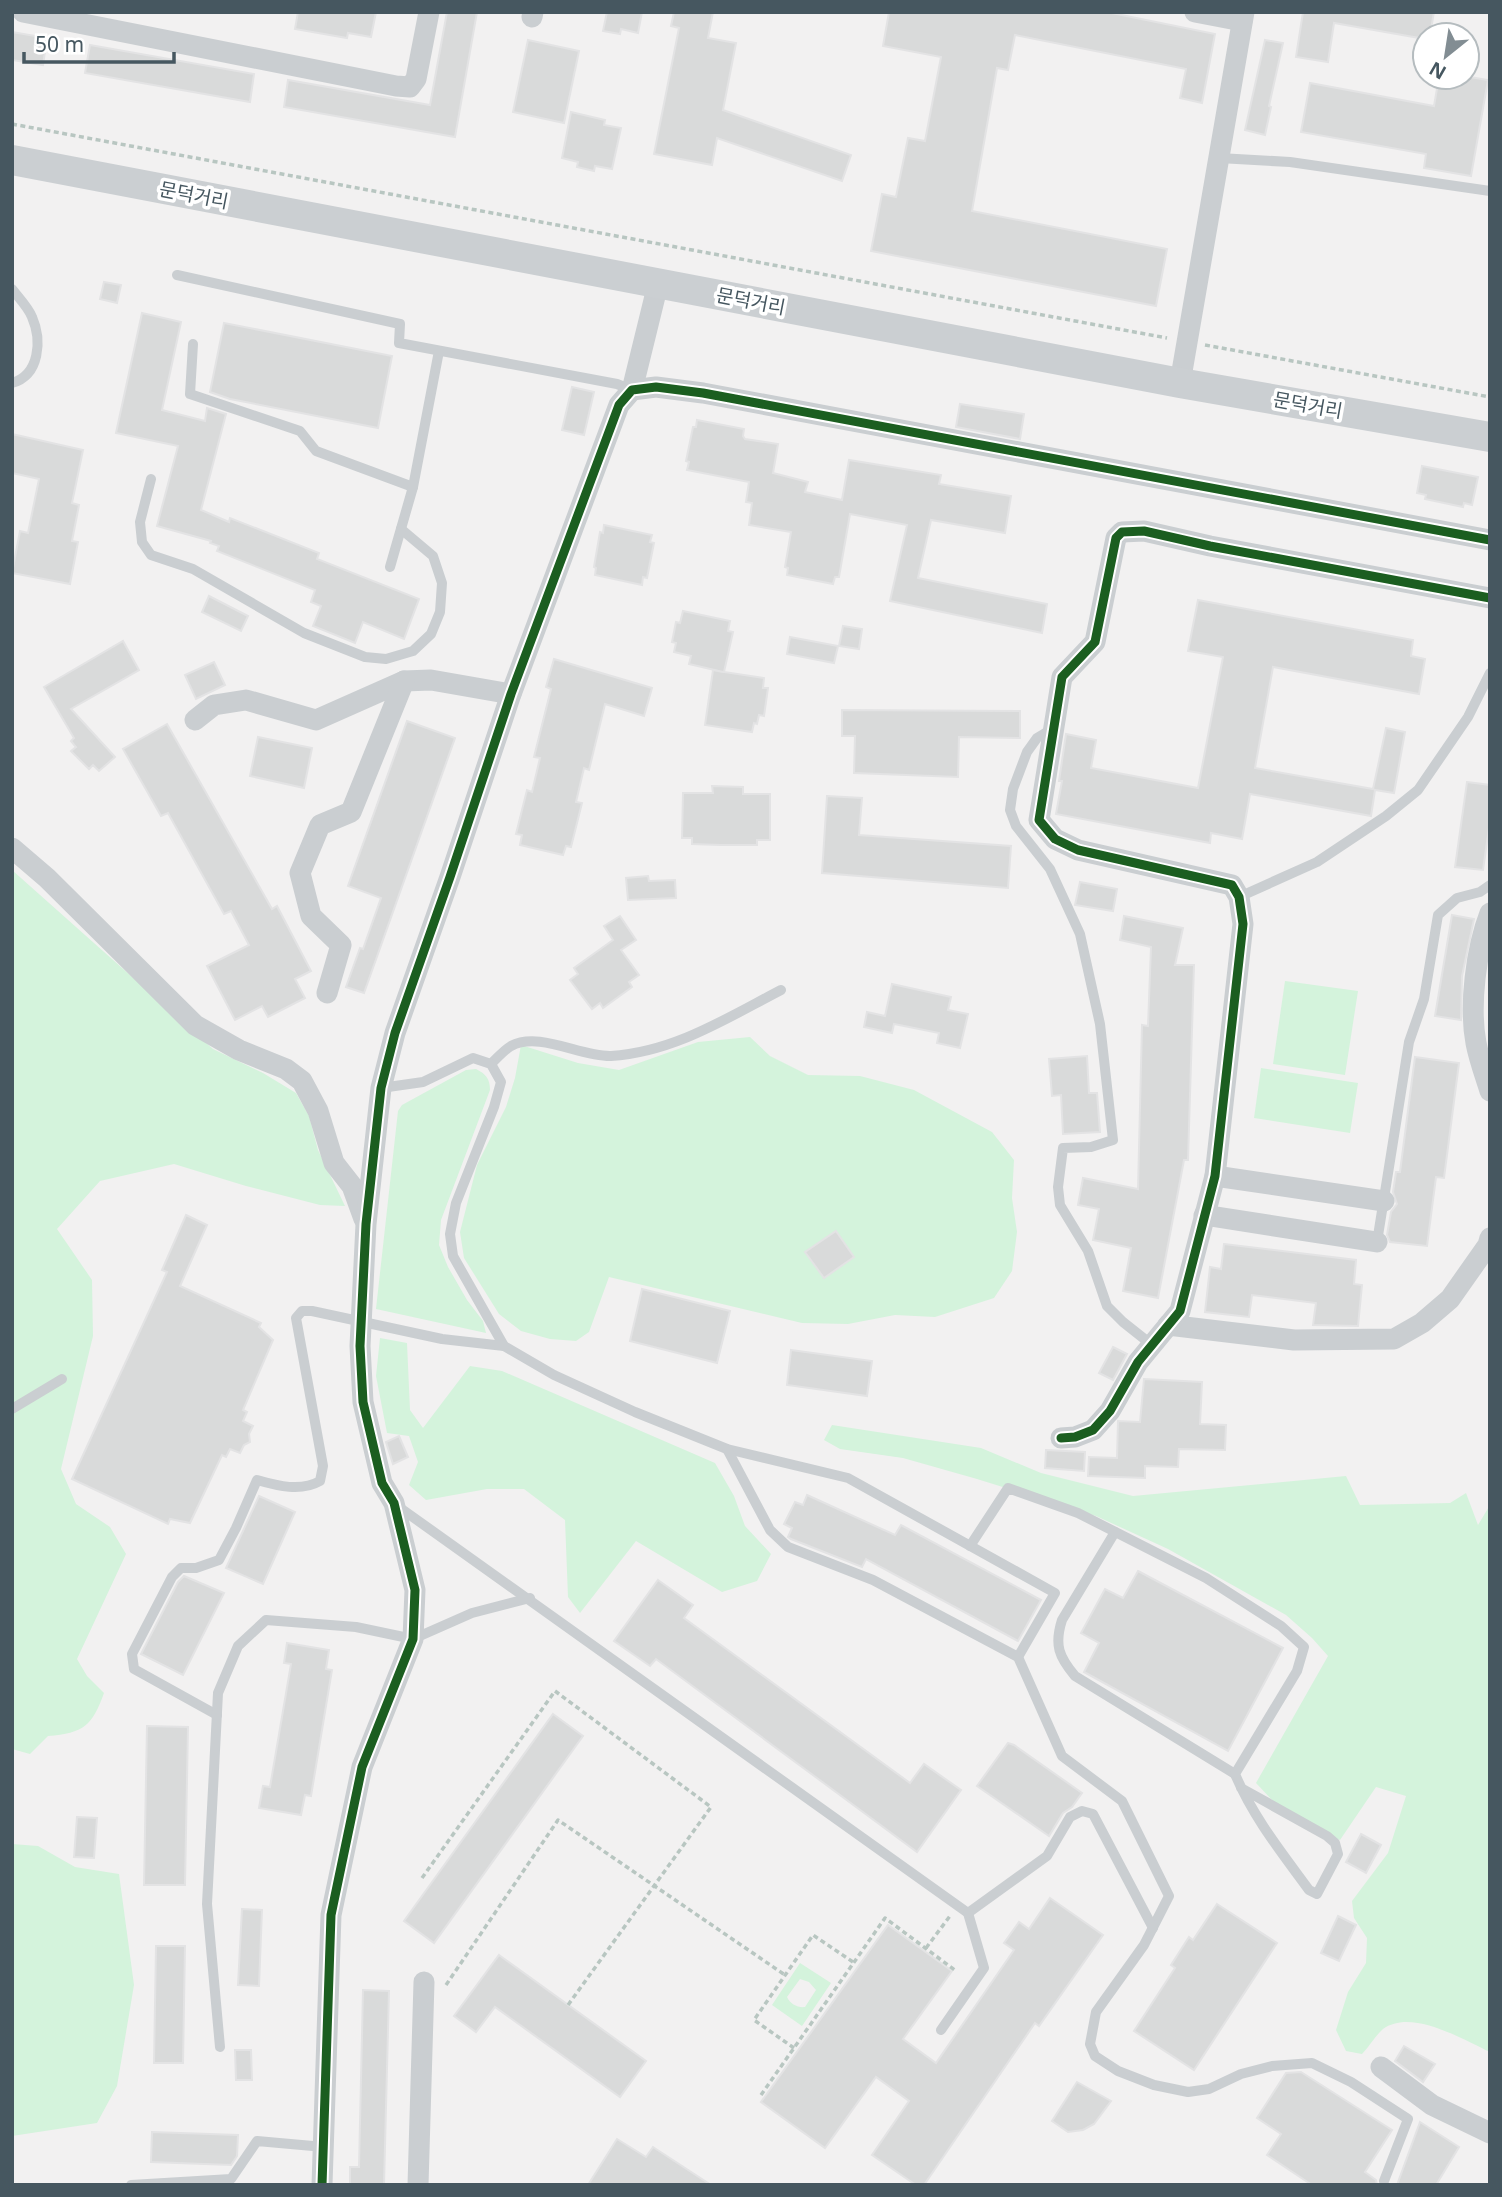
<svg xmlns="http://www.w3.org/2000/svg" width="1502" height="2197" font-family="'Noto Sans','Noto Sans KR',sans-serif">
<rect width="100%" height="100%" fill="#f2f1f1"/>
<g fill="#d4f3dc" fill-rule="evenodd">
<path d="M12,870L213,1049L263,1073L296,1093L309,1116L318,1150L345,1206L320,1205L246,1186L174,1164L100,1181L57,1229L92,1280L93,1336L61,1469L76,1504L110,1527L126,1554L77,1659L87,1676L104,1693C92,1726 84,1733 48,1736L30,1754L12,1749Z"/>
<polygon points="1285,981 1358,991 1345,1075 1273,1064"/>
<polygon points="750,1037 770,1056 808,1075 860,1076 914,1090 992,1132 1014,1160 1012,1198 1017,1232 1012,1271 994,1298 935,1317 895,1315 848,1324 802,1323 609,1277 589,1332 576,1341 550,1339 521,1331 499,1314 464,1258 460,1232 477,1165 506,1107 515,1078 521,1045 578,1063 619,1070 698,1042"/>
<polygon points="1261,1068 1358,1083 1350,1133 1254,1118"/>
<path d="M476,1069C486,1074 490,1079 490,1090L441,1220L439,1245L448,1267L467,1300L483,1321L486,1333L376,1309L398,1111L402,1105L466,1070Z"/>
<polygon points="380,1338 407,1343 410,1410 423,1428 470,1366 502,1371 715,1463 734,1496 745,1526 771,1554 757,1581 722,1592 636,1541 580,1613 568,1597 565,1520 524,1489 487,1489 426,1500 409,1485 418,1462 409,1436 387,1433 376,1376"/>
<path d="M832,1425L981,1448L1041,1473L1133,1496L1346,1476L1360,1505L1450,1503L1466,1493L1478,1525L1490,1505V2052C1462,2039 1411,2008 1383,2029C1375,2036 1369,2047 1362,2054L1346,2051L1336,2030L1348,1992L1366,1963L1367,1938L1354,1918L1352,1901L1388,1853L1406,1796L1376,1787L1340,1840L1289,1818L1256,1783L1328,1656L1312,1638L1286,1615L1168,1549L1096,1516L977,1479L903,1458L840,1449L824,1440Z"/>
<polygon points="12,1844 38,1846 75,1867 119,1874 134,1985 117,2086 97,2123 12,2136"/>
<path d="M800,1963L831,1983L802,2026L772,2005ZM800,1979L809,1982L816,1990L805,2007C798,2008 790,2004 787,1997Z"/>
</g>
<g fill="#d9dada" stroke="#e3e3e4" stroke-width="2">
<polygon points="298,12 376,12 371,37 348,33 347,38 295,29"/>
<polygon points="447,12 477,12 455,137 284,107 288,80 430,105"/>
<polygon points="607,12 642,12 638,33 621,29 620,34 603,31"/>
<polygon points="674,12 713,12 708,38 736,43 723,110 851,155 842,181 717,138 712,165 654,154 679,28 671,26"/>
<polygon points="889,12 1107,12 1215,34 1202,103 1180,98 1186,69 1015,35 1008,70 997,68 972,211 1167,249 1156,306 871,251 882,194 896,197 908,138 925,141 941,57 883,46"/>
<polygon points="1303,12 1434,12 1430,35 1425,35 1425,39 1334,23 1328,62 1296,57"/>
<polygon points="12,32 47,38 43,65 12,60"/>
<polygon points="528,40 579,51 564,123 513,112"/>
<polygon points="1265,40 1283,43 1269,106 1271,107 1265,135 1245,130"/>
<polygon points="90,45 254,74 250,102 85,73"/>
<polygon points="1439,77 1470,77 1488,80 1471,176 1424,168 1426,154 1301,132 1310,83 1434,106"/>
<polygon points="571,112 605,120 604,125 621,128 612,169 595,166 594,171 577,167 578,162 562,158"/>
<polygon points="104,282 121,285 117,303 100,299"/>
<polygon points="142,313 181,322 162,410 205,421 207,408 226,414 201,510 229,522 230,518 319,553 317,559 419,599 404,639 363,622 355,643 313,626 321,606 311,602 315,590 217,551 219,546 210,543 211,541 157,526 178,446 116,433"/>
<polygon points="224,323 392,356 378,428 230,399 210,392"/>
<polygon points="572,387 594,392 584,435 562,430"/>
<polygon points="960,404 1024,414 1020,439 956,427"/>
<polygon points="697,420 744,429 743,436 745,439 778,444 773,473 808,482 805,492 842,500 849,460 941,475 939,484 1011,496 1005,533 931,520 918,578 1047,604 1042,633 890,601 907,525 850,514 839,577 835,577 833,584 787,575 788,568 785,567 791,532 749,525 752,503 746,502 749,482 687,470 689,462 686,461 693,427 696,427"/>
<polygon points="12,434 83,450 72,503 79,505 72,541 78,542 70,584 12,573 20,531 28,533 39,479 12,473"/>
<polygon points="1422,466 1478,477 1472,505 1464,503 1463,507 1425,499 1426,495 1417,493"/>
<polygon points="604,525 652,535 650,542 654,543 647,578 643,577 642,585 595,575 596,568 594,567 600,532 603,533"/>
<polygon points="209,596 248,616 241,631 202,612"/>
<polygon points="1198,600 1413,640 1411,656 1425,659 1419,694 1273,667 1255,768 1373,789 1386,728 1405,732 1394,793 1375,790 1371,816 1250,794 1242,839 1211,833 1210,843 1056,814 1062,781 1059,781 1066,734 1096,740 1091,768 1198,788 1223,657 1188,651"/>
<polygon points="683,611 730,621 728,631 733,632 724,672 764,678 763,688 768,688 764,716 759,715 757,724 754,723 752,732 705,725 713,670 723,672 689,664 691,656 674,652 676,643 672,642 676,622 680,623"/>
<polygon points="843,626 862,629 859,649 839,646"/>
<polygon points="790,637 838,646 834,663 787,654"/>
<polygon points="123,641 139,670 71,709 115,757 99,771 93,765 89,769 71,751 76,747 71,741 74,738 44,687"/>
<polygon points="554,659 652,688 644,716 605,704 589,770 584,768 576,802 582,803 571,847 566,846 563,855 520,845 522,835 516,834 527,790 532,792 540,758 534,757 551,689 546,687"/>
<polygon points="214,662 225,685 196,699 185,675"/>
<polygon points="842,710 1020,711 1020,738 959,737 958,777 854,773 855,736 842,736"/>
<polygon points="407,721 455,738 364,993 346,987 360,948 363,949 381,898 348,886"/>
<polygon points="167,724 272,909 277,906 311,971 295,979 305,998 268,1017 262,1006 235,1020 207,966 249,945 231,911 224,914 168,813 161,816 123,749"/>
<polygon points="258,737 312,748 304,788 250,776"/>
<polygon points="1467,782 1490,785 1490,821 1483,870 1455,867"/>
<polygon points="712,786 743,787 743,794 770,794 770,840 757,840 757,845 720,845 692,844 692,838 682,838 683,793 713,793"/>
<polygon points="827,796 862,798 859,835 1011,846 1008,888 822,873"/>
<polygon points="648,876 649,881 675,880 676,898 628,900 626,878"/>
<polygon points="1080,882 1117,889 1113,911 1075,905"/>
<polygon points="1452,915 1474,919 1462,976 1461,1020 1435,1016"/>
<polygon points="620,916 636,940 621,950 639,975 629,982 632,987 603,1008 600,1003 592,1009 570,980 578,974 574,968 613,940 604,926"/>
<polygon points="1124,916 1183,928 1175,965 1194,965 1188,1160 1184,1160 1158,1298 1123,1291 1131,1248 1093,1240 1099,1209 1078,1205 1083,1178 1138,1189 1142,1025 1148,1026 1151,947 1120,940"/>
<polygon points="892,984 951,997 948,1010 968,1014 960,1048 937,1043 939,1033 894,1024 892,1033 864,1027 867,1012 885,1016"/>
<polygon points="1087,1056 1089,1093 1097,1093 1100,1132 1063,1134 1061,1095 1052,1096 1049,1059"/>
<polygon points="1415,1057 1459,1063 1444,1178 1436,1177 1427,1246 1390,1242 1387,1235 1391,1212 1397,1204 1393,1192 1396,1172 1400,1172"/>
<polygon points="186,1215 207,1225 180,1286 261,1323 259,1327 273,1340 243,1410 247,1412 243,1421 253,1426 249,1434 250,1442 244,1445 240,1453 230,1449 226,1457 222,1455 190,1523 170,1519 168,1524 72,1479 167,1272 162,1270"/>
<polygon points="836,1231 854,1257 824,1278 805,1252"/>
<polygon points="1224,1244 1356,1260 1354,1284 1362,1285 1358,1326 1313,1325 1316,1303 1252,1295 1249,1317 1205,1312 1210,1267 1221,1269"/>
<polygon points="642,1289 730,1311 717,1363 630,1341"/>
<polygon points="1113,1347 1127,1354 1113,1380 1099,1373"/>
<polygon points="791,1350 872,1361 867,1396 787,1385"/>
<polygon points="1144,1379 1202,1382 1200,1424 1226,1425 1225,1450 1179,1449 1178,1467 1145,1466 1145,1478 1088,1476 1089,1457 1117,1458 1118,1421 1140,1422"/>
<polygon points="399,1436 408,1457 393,1464 386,1442"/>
<polygon points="1046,1450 1085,1452 1084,1471 1045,1468"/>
<polygon points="807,1495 895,1535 901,1525 1041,1600 1018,1641 866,1559 862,1567 791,1539 788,1537 792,1528 784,1524 795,1502 803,1505"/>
<polygon points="259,1496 295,1512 263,1584 226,1568"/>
<polygon points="1138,1571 1283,1648 1228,1751 1084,1672 1099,1643 1081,1633 1105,1589 1123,1598"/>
<polygon points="184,1576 224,1593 183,1675 141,1654 178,1582"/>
<polygon points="658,1580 693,1605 684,1618 910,1783 924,1764 961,1790 917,1852 656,1659 650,1666 614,1641"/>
<polygon points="287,1643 329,1650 326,1669 332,1670 311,1796 305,1795 301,1815 259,1808 263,1786 270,1787 291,1664 284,1663"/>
<polygon points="553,1714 583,1736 434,1943 404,1921"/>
<polygon points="147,1726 188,1727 185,1885 144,1885"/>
<polygon points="1008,1743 1014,1745 1082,1793 1072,1807 1063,1813 1049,1836 977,1786"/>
<polygon points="77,1817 97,1818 94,1858 74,1857"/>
<polygon points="1361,1834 1381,1845 1366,1873 1346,1862"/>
<polygon points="1050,1898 1103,1935 1039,2026 1035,2023 924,2185 916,2185 872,2155 909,2101 876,2077 825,2148 761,2102 888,1925 952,1971 903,2039 936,2063 1014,1950 1004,1943 1019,1922 1029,1929"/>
<polygon points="1217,1904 1277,1943 1194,2070 1134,2031 1175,1968 1171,1965 1189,1937 1193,1940"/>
<polygon points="242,1909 262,1910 259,1986 238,1985"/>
<polygon points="1338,1916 1356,1925 1339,1961 1321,1953"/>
<polygon points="156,1946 185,1946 183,2063 154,2063"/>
<polygon points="499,1955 646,2061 620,2097 495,2007 476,2032 454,2016"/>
<polygon points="363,1990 389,1991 384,2185 350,2185 350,2167 359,2167"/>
<polygon points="1404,2046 1435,2064 1423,2082 1395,2061"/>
<polygon points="235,2050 251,2050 252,2080 236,2080"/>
<polygon points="1301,2072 1392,2130 1365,2172 1376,2180 1377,2185 1312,2185 1267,2155 1281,2134 1257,2118 1286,2073"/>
<polygon points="1077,2082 1111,2101 1094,2124 1083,2130 1068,2132 1052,2121"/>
<polygon points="1420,2122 1459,2147 1436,2185 1397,2185"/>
<polygon points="152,2132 238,2135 237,2156 231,2165 151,2162"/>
<polygon points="617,2139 646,2157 653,2147 711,2185 588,2185"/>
</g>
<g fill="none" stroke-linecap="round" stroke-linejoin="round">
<g stroke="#b8c6c1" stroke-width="3.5" stroke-dasharray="5 3.5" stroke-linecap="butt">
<polyline points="12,124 1167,338"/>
<polyline points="1205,345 1490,397"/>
<polyline points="422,1878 555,1691 711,1807 568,2005"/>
<polyline points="926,1948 950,1916"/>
<polyline points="446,1985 558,1820 785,1975"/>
<polyline points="794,2048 754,2020 813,1935 853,1962"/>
<polyline points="761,2095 885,1918 956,1971"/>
</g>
<g stroke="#caced1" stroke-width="10">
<polyline points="1219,158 1290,162 1490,191"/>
<polyline points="177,275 400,324 399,343 617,384 632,390"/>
<path d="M12,289C18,297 28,307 32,317C42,340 40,375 12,383"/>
<polyline points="193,344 190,394 300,431 316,451 413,487"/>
<polyline points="151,479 140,522 142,542 151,555 193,569 304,633 365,657 386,659 413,651 431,634 440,612 442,583 433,556 401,529"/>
<polyline points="390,567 413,487 439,351"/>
<polyline points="1052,729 1037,738 1027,752 1013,789 1010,810 1016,826 1050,869 1080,934 1100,1024 1113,1140 1091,1147 1063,1148 1058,1187 1060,1205 1088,1251 1107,1306 1123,1322 1152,1345"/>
<polyline points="1239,897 1317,862 1386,816 1418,790 1468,717 1490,673"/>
<path d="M491,1064C497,1058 504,1050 511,1046C539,1031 581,1057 611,1056C674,1052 727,1018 781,990"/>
<polyline points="381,1088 423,1082 473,1058 491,1064 501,1082 494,1107 456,1203 450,1234 453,1256 504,1346 554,1375 635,1412 727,1449 848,1478 1055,1593 1018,1657"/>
<polyline points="1377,1242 1409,1042 1424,999 1438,915 1457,898 1480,892 1490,885"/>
<polyline points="12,1409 62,1379"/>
<polyline points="727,1449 770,1530 788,1547 873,1580 1018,1657 1062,1756 1122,1801 1169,1896 1144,1945 1096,2012 1090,2044 1095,2056 1118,2071 1154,2085 1188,2092 1209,2089 1241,2074 1272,2066 1312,2063 1351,2082 1408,2119 1384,2181"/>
<polyline points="396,1505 968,1913 984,1968 941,2030"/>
<path d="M1115,1532L1062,1620C1054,1645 1059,1657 1075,1676L1235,1774"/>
<path d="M970,1546L1008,1488L1078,1513L1206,1578L1281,1626L1304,1647L1297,1671L1235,1774C1253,1817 1282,1853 1309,1890L1317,1894L1338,1854L1335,1843L1327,1836L1241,1788"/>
<path d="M217,1715L134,1669L132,1654L172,1577L181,1568H196L219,1560L236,1528L257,1480C278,1486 301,1492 320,1481L323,1466L296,1318L302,1311H312L442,1339L504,1346"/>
<polyline points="968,1913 1047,1856 1070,1817 1082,1811 1093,1814 1153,1928"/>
<polyline points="220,2047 207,1904 218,1693 238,1646 266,1620 356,1627 413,1639 472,1613 530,1598"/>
<polyline points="131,2185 231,2179 257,2141 324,2147"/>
</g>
<g stroke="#caced1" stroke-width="21">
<polyline points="23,12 396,86 410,87 416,79 429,12"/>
<polyline points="1195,12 1242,21"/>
<polyline points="532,17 533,12"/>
<polyline points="1180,383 1244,12"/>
<polyline points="632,390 658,284"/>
<polyline points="195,720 214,705 246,700 316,720 404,681 431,680 511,694"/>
<polyline points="12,848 47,878 195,1025 239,1050 286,1069 302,1081 318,1111 334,1163 352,1186 364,1219"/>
<path d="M1490,913C1476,949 1469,1006 1476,1043C1479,1059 1485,1075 1490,1091"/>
<polyline points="327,993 341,945 311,916 300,873 320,825 351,812 404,681"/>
<polyline points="1215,1176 1384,1201"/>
<polyline points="1204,1215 1377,1242"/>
<polyline points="1168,1325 1294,1340 1394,1339 1422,1323 1450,1299 1488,1245 1490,1238"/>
<polyline points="1061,1438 1075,1437 1093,1430 1110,1411 1138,1362 1180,1311 1215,1176 1243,924 1239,897 1232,885 1078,850 1055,839 1039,820 1062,677 1095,642 1116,538 1122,532 1144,531 1210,546 1490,598"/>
<polyline points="1381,2067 1432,2105 1490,2133"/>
<polyline points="322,2185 331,1915 362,1767 413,1639 415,1590 394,1503 382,1483 363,1402 360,1346 366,1224 381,1088 395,1033 450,877 511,694 619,405 632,390 656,387 703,393 1490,540"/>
<polyline points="418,2185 424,1982"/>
</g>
<polyline stroke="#cbcfd2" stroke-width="30" points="12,160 1180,383 1490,437"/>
<g stroke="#fff" stroke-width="13">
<g id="cycleway">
<polyline points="1061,1438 1075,1437 1093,1430 1110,1411 1138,1362 1180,1311 1215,1176 1243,924 1239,897 1232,885 1078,850 1055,839 1039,820 1062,677 1095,642 1116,538 1122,532 1144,531 1210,546 1490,598"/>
<polyline points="322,2185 331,1915 362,1767 413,1639 415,1590 394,1503 382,1483 363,1402 360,1346 366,1224 381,1088 395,1033 450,877 511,694 619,405 632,390 656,387 703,393 1490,540"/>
</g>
</g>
<use href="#cycleway" stroke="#1b5e20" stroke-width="9"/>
</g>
<g text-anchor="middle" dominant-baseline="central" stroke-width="7" stroke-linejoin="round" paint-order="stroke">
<g font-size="19" fill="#465760" stroke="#fff">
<text transform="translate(194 195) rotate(11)">문덕거리</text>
<text transform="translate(751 301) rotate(11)">문덕거리</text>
<text transform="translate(1308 405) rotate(10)">문덕거리</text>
</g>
</g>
<rect width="1502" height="2197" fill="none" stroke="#465760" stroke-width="28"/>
<g transform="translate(1446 56) rotate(210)"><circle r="33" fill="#ffffff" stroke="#b5bcbf" stroke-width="2"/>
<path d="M0-5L12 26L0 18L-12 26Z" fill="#828d93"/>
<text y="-10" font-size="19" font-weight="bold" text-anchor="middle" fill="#465760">N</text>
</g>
<path d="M24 52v10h150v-10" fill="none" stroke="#465760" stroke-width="3.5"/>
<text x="35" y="52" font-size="21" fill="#465760" stroke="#ffffff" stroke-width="5" paint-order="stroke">50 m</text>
</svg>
